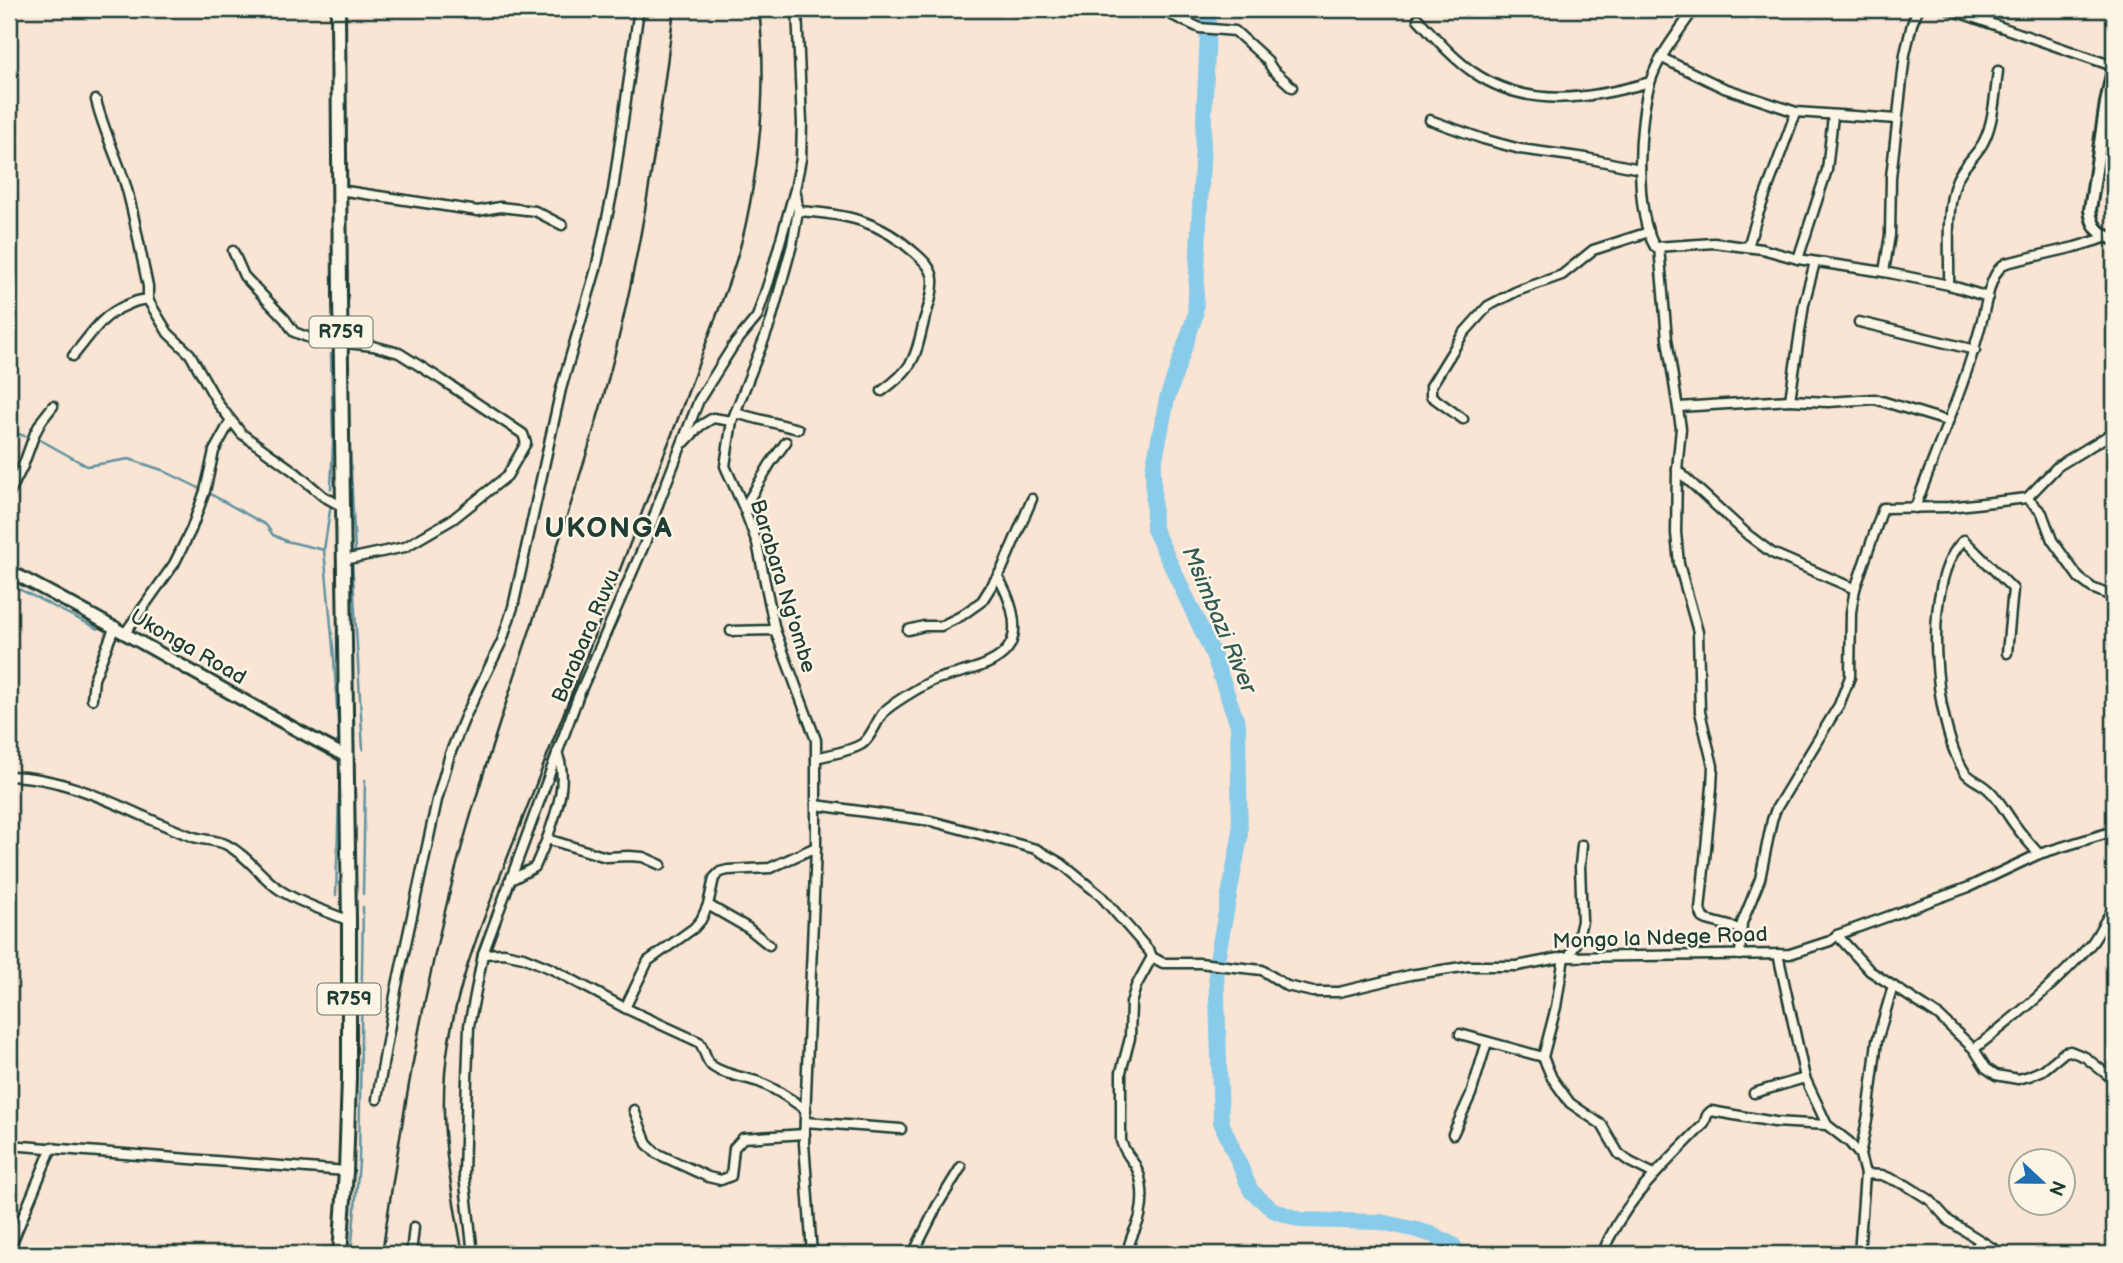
<svg xmlns="http://www.w3.org/2000/svg" width="2123" height="1263" font-family="'Balsamiq Sans',sans-serif">
<rect width="100%" height="100%" fill="#fae4d3"/>
<filter id="ink" filterUnits="userSpaceOnUse"><feTurbulence type="fractalNoise" baseFrequency=".0143" numOctaves="2"/><feDisplacementMap in="SourceGraphic" scale="14" xChannelSelector="R" yChannelSelector="G"/><feConvolveMatrix kernelMatrix="1 2 1 2 8 2 1 2 1" color-interpolation-filters="sRGB"/></filter>
<g filter="url(#ink)">
<g fill="none" stroke-linecap="round" stroke-linejoin="round">
<g stroke="#5f93a1" stroke-width="2.5">
<polyline points="344,40 346,178"/>
<polyline points="331,354 333,441 331,489"/>
<polyline points="347,389 355,552 352,559 363,750"/>
<polyline points="9,431 31,438"/>
<polyline points="37,438 87,466 129,459 162,470 205,491 266,525 273,535 286,541 324,550"/>
<polyline points="331,504 324,550 334,658 339,740 334,745"/>
<polyline points="9,584 98,629"/>
<polyline points="363,894 365,780"/>
<polyline points="336,895 340,764"/>
<polyline points="351,1254 359,1162 363,907"/>
</g>
<polyline stroke="#89ccea" stroke-width="16" points="1209,9 1195,316 1167,399 1153,469 1154,529 1213,654 1238,725 1240,837 1216,965 1221,1122 1251,1191 1273,1210 1300,1220 1381,1222 1417,1230 1433,1235 1453,1245 1458,1254"/>
<g stroke="#1f3d34" stroke-width="13">
<g id="street">
<polyline points="1159,9 1200,28 1235,31 1266,59 1273,70 1292,87"/>
<path d="M1694,9C1679,32 1658,56 1650,83C1638,121 1634,212 1655,247L1714,243L1762,249L1798,259L1884,272L1949,285L1988,297"/>
<polyline points="1949,9 2113,66"/>
<path d="M1418,19C1435,37 1452,58 1473,72C1528,110 1591,99 1650,82"/>
<polyline points="1662,58 1724,88 1796,112 1897,119"/>
<path d="M96,100C103,129 116,155 125,183C135,216 140,252 148,286V300"/>
<polyline points="1430,120 1483,139 1520,149 1586,158 1640,169"/>
<polyline points="339,190 478,211 500,207 535,211 562,225"/>
<polyline points="796,193 798,211 792,245 770,324 732,421 725,466 744,508 757,543 775,630 816,740 816,847 804,1143 812,1254"/>
<path d="M798,211C846,214 878,220 915,253C923,260 932,268 933,279C934,292 928,308 924,321C915,358 915,367 882,391"/>
<polyline points="1659,247 1667,339 1681,428 1677,470 1676,533 1679,564 1698,632 1700,712 1713,766 1712,787 1700,910 1703,918 1707,920 1741,929"/>
<polyline points="1748,247 1757,217 1796,112"/>
<polyline points="233,251 244,276 285,319 294,332 312,339 373,346 399,353 442,380 523,434 526,443 507,476 453,519 405,547 344,560"/>
<polyline points="1798,259 1827,170 1833,116"/>
<polyline points="1815,262 1804,304 1790,400 1828,402 1875,399 1947,421"/>
<polyline points="1884,272 1890,235 1891,177 1905,54 1912,24 1918,9"/>
<path d="M1949,285C1950,253 1945,212 1956,182C1961,166 1977,156 1984,141C1994,121 1995,93 1998,71"/>
<polyline points="1859,322 1975,350"/>
<path d="M73,356C91,335 100,316 127,305C134,302 140,299 148,300L168,333L190,354L219,405L242,434L295,472L323,496L343,507"/>
<polyline points="1679,407 1790,400"/>
<polyline points="735,413 798,429"/>
<polyline points="1463,419 1431,396 1431,386 1463,334 1488,306 1517,291 1562,275 1593,250 1649,232"/>
<polyline points="685,442 700,426 713,418 732,421"/>
<polyline points="1677,470 1748,535 1772,553 1855,589"/>
<polyline points="9,494 23,466 35,433 42,420 53,406"/>
<polyline points="2027,498 2042,513 2052,540 2079,578 2092,588 2114,597"/>
<polyline points="744,508 770,464 786,442"/>
<path d="M1915,508C1938,444 1967,382 1983,316C1987,300 1991,271 2006,263L2075,247L2108,237"/>
<polyline points="908,630 924,626 941,626 961,616 982,601 1002,569 1032,499"/>
<polyline points="731,631 775,630"/>
<polyline points="125,633 174,564 191,530 205,491 214,451 230,422"/>
<path d="M2007,653L2013,589L1964,540C1920,580 1934,724 1964,771C1970,780 1981,782 1989,790C1999,799 2006,813 2015,825C2022,835 2030,844 2039,854"/>
<polyline points="92,699 94,679 115,626"/>
<path d="M816,758C830,754 849,752 862,744C871,738 876,722 883,713C889,705 926,683 937,679C959,672 1000,667 1011,643C1020,623 1008,594 998,577"/>
<path d="M9,776C75,777 131,814 191,836C203,841 216,839 227,845C248,856 261,877 280,890C301,904 327,911 349,921"/>
<path d="M816,805L931,821L1036,849L1062,864L1101,896L1150,952L1152,957L1136,986L1131,1003L1130,1038L1121,1072V1141C1124,1151 1129,1156 1135,1165C1143,1179 1144,1200 1140,1216C1137,1229 1128,1239 1128,1253"/>
<path d="M547,839C556,813 569,780 557,753"/>
<polyline points="509,881 535,867 547,839 606,857 629,856 643,857 661,865"/>
<polyline points="708,905 748,928 769,945"/>
<polyline points="1837,935 1870,971 1939,1016 1974,1049 1986,1068 1996,1075 2018,1079 2029,1076 2043,1070 2065,1052 2070,1051 2085,1057 2114,1080"/>
<path d="M483,954L504,953L523,957L552,969L625,1008L699,1042C705,1049 705,1060 712,1066C724,1075 745,1077 759,1082C776,1089 791,1099 806,1110"/>
<polyline points="1778,954 1805,1078 1827,1125 1849,1142 1860,1155 1865,1174 1859,1254"/>
<polyline points="1740,955 1742,923 1760,879 1772,820 1776,809 1839,705 1850,677 1851,612 1855,589 1883,508 1949,507 2027,498 2058,466 2114,432"/>
<polyline points="1569,956 1577,942 1582,921 1580,866 1582,845"/>
<polyline points="1152,957 1163,963 1199,963 1262,970 1287,986 1313,992 1339,992 1410,975 1468,966 1517,966 1564,957 1790,954 1830,941 1837,935 1969,887 2039,854 2114,831"/>
<polyline points="1564,957 1556,1007 1543,1057 1552,1078 1570,1103 1602,1125 1619,1154 1630,1162 1654,1174"/>
<polyline points="625,1008 648,961 694,928 701,920 708,905 714,878 720,872 728,870 770,868 816,847"/>
<polyline points="1460,1034 1543,1057"/>
<path d="M1974,1049C2015,1017 2057,983 2091,944C2100,933 2104,919 2114,909"/>
<polyline points="1754,1093 1805,1078"/>
<polyline points="377,1099 396,990 437,800 450,754 465,717 502,641 513,607 561,389 596,269 613,190 639,9"/>
<polyline points="634,1110 647,1144 656,1153 708,1177 721,1180 731,1176 734,1148 743,1138 805,1134"/>
<polyline points="805,1122 901,1129"/>
<polyline points="1453,1134 1471,1094 1487,1042"/>
<polyline points="9,1145 346,1171"/>
<polyline points="1860,1155 1868,1115 1877,1041 1893,986"/>
<polyline points="1865,1174 1882,1175 1906,1185 1930,1200 1949,1221 2002,1254"/>
<polyline points="9,1250 52,1147"/>
<polyline points="411,1254 414,1227"/>
<polyline points="473,1254 464,1175 466,1106 469,1026 483,954 578,697 645,543 659,502 699,400 733,346 757,317 770,278 795,189 801,159 802,123 797,9"/>
<polyline points="913,1254 937,1206 961,1167"/>
<path d="M1602,1254C1624,1200 1664,1165 1704,1124L1707,1115L1711,1111L1775,1122L1827,1125"/>
<polyline points="1971,1254 1980,1242"/>
</g>
</g>
<g stroke="#1f3d34" stroke-width="16">
<g id="secondary">
<path d="M2114,64L2106,103L2090,210C2092,226 2098,234 2114,239"/>
<polyline points="2114,471 2114,496"/>
<path d="M9,571C124,630 233,697 347,757"/>
</g>
</g>
<g stroke="#1f3d34" stroke-width="18">
<polyline id="primary" points="338,9 340,296 349,921 349,1078 346,1171 340,1254"/>
</g>
<use href="#street" stroke="#fcf5e5" stroke-width="8"/>
<use href="#secondary" stroke="#fcf5e5" stroke-width="10"/>
<use href="#primary" stroke="#fcf5e5" stroke-width="12"/>
<g stroke="#1f3d34" stroke-width="2.5">
<path d="M382,1254C403,1110 427,965 468,825C510,681 563,540 604,395C639,269 658,139 674,9"/>
<path d="M463,1254C452,1194 440,1135 445,1073C452,986 490,904 521,823C568,701 617,580 663,457C679,417 694,376 709,335C723,299 738,261 746,223C761,153 767,81 759,9"/>
</g>
</g>
</g>
<g text-anchor="middle" dominant-baseline="central" stroke-width="5" stroke-linejoin="round" paint-order="stroke">
<g fill="#fcf5e5" stroke="#617469" stroke-width="2">
<rect x="309.5" y="316.5" width="63" height="31" rx="5"/>
<rect x="317.5" y="983.5" width="63" height="31" rx="5"/>
</g>
<g font-size="19" font-weight="bold" fill="#1f3d34">
<text x="341" y="332">R759</text>
<text x="349" y="999">R759</text>
</g>
<g font-size="21" fill="#1f3d34" stroke="#fcf5e5">
<text transform="translate(783 586) rotate(73)">Barabara Ng'ombe</text>
<text transform="translate(586 636) rotate(-67)">Barabara Ruvu</text>
<text transform="translate(188 647) rotate(30)">Ukonga Road</text>
<text transform="translate(1660 938) rotate(-2)">Mongo la Ndege Road</text>
</g>
<g font-size="23" font-style="italic" fill="#345a58" stroke="#fcf5e5">
<text transform="translate(1219 620) rotate(67)">Msimbazi River</text>
</g>
<g font-size="28" font-weight="bold" letter-spacing="2" fill="#1f3d34" stroke="#fcf5e5">
<text x="609" y="528">UKONGA</text>
</g>
</g>
<rect width="2123" height="1263" fill="none" stroke="#fcf5e5" stroke-width="35"/>
<rect x="18" y="18" width="2088" height="1228" fill="none" stroke="#1f3d34" stroke-width="2.5" filter="url(#ink)"/>
<g transform="translate(2042 1182) rotate(112)"><circle r="33" fill="#fcf5e5" stroke="#a4ab9e" stroke-width="2"/>
<path d="M0-5L12 26L0 18L-12 26Z" fill="#1f6fb2"/>
<text y="-10" font-size="19" font-weight="bold" text-anchor="middle" fill="#1f3d34">N</text>
</g>
</svg>
